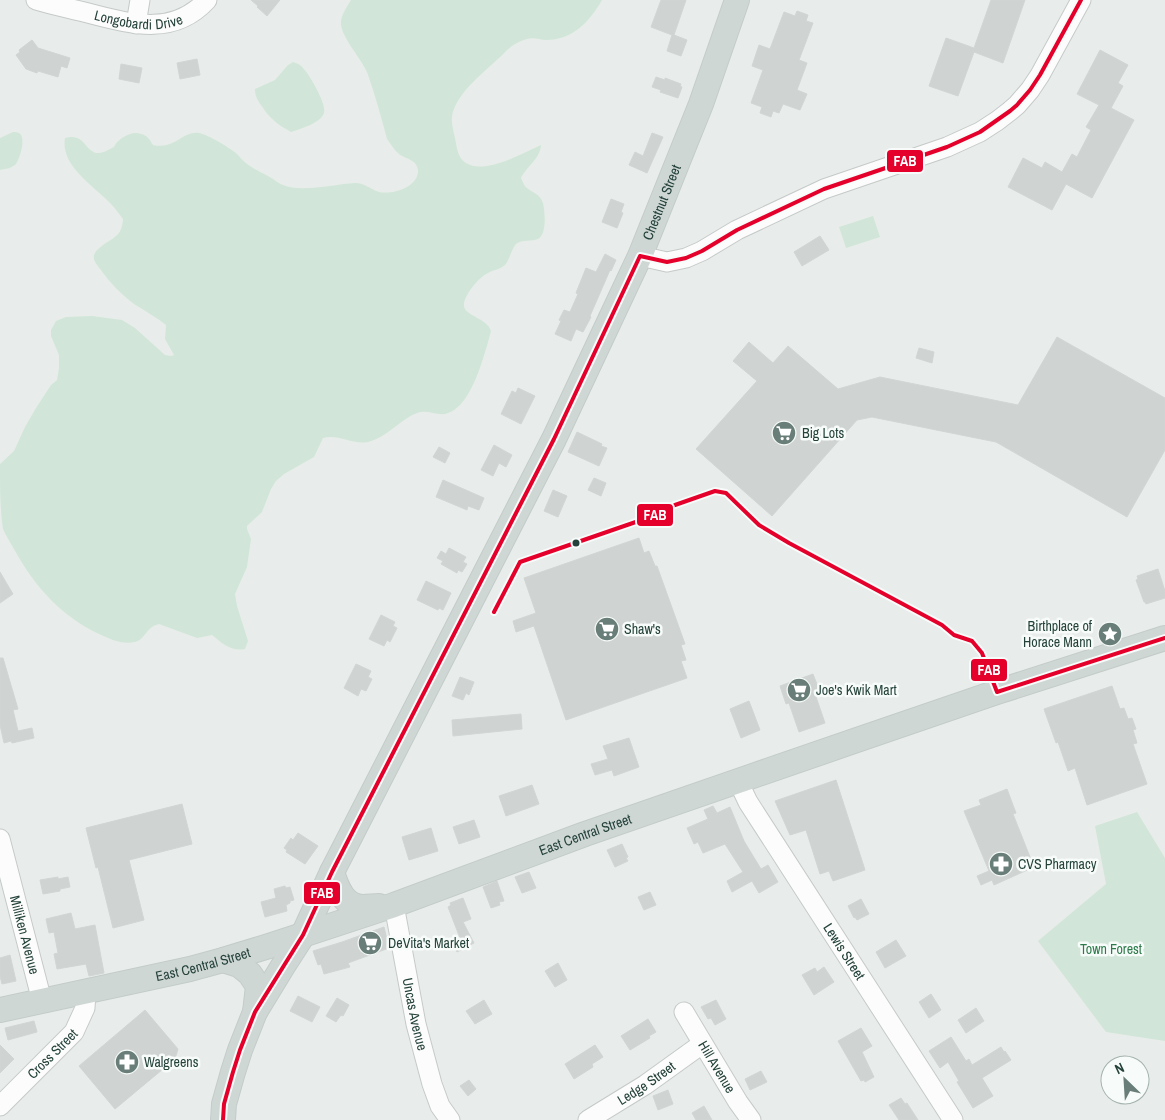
<svg xmlns="http://www.w3.org/2000/svg" width="1165" height="1120" font-family="'Archivo Narrow',sans-serif">
<rect width="100%" height="100%" fill="#e8edeb"/>
<g fill="#d1e6d8">
<path d="M351,0H602C590,21 573,40 546,40C540,40 534,37 527,39C524,40 520,41 517,43C510,46 505,53 499,58C483,73 462,89 454,109C449,120 454,132 456,143C457,150 459,159 466,163C485,175 523,153 541,145C540,159 527,166 521,178C523,182 524,186 527,188C533,193 540,194 543,203C545,212 547,235 538,239C532,242 522,239 516,244C511,250 510,259 505,265C501,269 493,270 488,273C479,277 463,296 464,306C465,316 487,318 491,331C485,353 472,406 448,413C438,417 428,409 417,413C401,419 386,438 368,442C352,445 339,434 323,438L314,457L284,474L276,481L271,489L262,512L247,526V529L251,539L247,567L235,594L237,606L248,641L245,649C231,652 222,643 212,635L197,638L159,624C157,625 154,625 152,627C146,631 143,640 135,642C122,645 110,639 99,634C61,616 34,586 14,549C10,542 6,536 3,529C0,510 0,484 0,464L14,451L25,427L36,408L51,385L57,380L59,368V355L51,336V330L56,321L66,317L92,316L122,320L135,328L165,355L171,356L174,355L165,339L166,325C156,317 145,311 134,304C121,294 110,283 101,270C98,266 91,259 95,253C96,250 101,247 103,245C115,237 122,235 123,219C119,214 115,208 111,204C94,186 60,166 65,138C86,132 84,153 99,153C103,153 110,149 114,147C117,139 132,130 141,134C147,135 150,140 153,145C175,150 182,131 199,133C209,135 228,147 236,153C240,157 243,161 247,164C255,170 265,174 273,179C276,181 280,184 283,185C301,193 335,184 355,183C365,183 370,189 379,192C392,195 419,187 418,170C417,160 406,159 399,154C394,150 391,144 387,139C381,117 375,94 367,72C361,59 342,37 341,25C340,16 347,7 351,0Z"/>
<path d="M293,62C297,63 301,65 303,68C309,74 327,104 324,113C321,123 300,129 291,132C277,124 270,119 261,105C257,99 255,96 255,89L275,80L288,65Z"/>
<path d="M13,132C16,132 19,132 21,135C25,141 20,158 16,164C12,168 5,169 0,170V138Z"/>
<polygon points="873,216 880,237 846,248 839,227"/>
<polygon points="1137,812 1165,858 1165,1041 1106,1032 1038,941 1106,884 1095,826"/>
</g>
<g fill="#cfd4d2" stroke="#d1d6d4">
<polygon points="251,0 280,0 267,16 257,7 258,6"/>
<polygon points="661,0 686,0 674,35 687,40 681,56 667,51 672,35 651,27"/>
<polygon points="991,0 1025,0 1003,63 974,52 958,96 929,86 946,38 974,48"/>
<polygon points="797,11 808,15 806,21 813,23 799,60 807,63 797,90 807,94 800,110 783,104 779,113 773,111 771,117 760,113 762,107 751,103 763,70 752,66 759,45 770,49 784,12 795,16"/>
<polygon points="32,40 38,48 70,58 67,68 61,66 58,77 38,71 37,73 26,69 16,55 20,52 19,50"/>
<polygon points="1100,50 1128,65 1118,83 1123,86 1111,108 1134,120 1092,198 1066,184 1052,210 1008,187 1023,158 1042,168 1045,162 1062,172 1072,154 1077,157 1091,130 1086,127 1099,105 1077,94"/>
<polygon points="197,59 200,75 180,79 177,63"/>
<polygon points="121,64 142,68 139,83 119,79"/>
<polygon points="656,77 665,80 665,78 681,84 680,86 682,87 678,98 660,92 661,90 652,87"/>
<polygon points="652,133 663,137 647,173 629,165 635,152 643,156"/>
<polygon points="611,199 624,204 621,212 623,213 617,228 602,222"/>
<polygon points="820,236 829,250 802,266 794,252"/>
<polygon points="605,254 616,260 611,271 610,270 590,316 591,317 583,332 576,329 571,341 555,334 561,321 559,320 564,310 570,312 578,294 576,293 586,268 596,272"/>
<polygon points="1057,337 1165,398 1165,450 1127,517 996,442 872,417 857,420 772,516 696,449 757,381 733,361 749,342 773,363 788,346 838,389 880,377 1018,405"/>
<polygon points="919,348 934,352 932,363 916,358"/>
<polygon points="518,388 535,396 521,424 501,414 512,391 516,393"/>
<polygon points="577,432 602,444 601,446 607,448 599,466 568,452"/>
<polygon points="494,445 512,455 506,467 499,463 493,476 481,470"/>
<polygon points="439,447 450,453 445,463 433,457"/>
<polygon points="594,478 606,483 601,496 588,490"/>
<polygon points="443,480 484,498 479,510 468,506 467,510 436,497"/>
<polygon points="553,490 567,496 558,517 544,511"/>
<polygon points="639,538 644,553 649,551 655,566 657,566 685,644 681,645 686,660 681,661 687,678 566,720 534,626 516,632 513,621 536,613 524,578"/>
<polygon points="449,548 466,557 463,562 467,564 462,572 458,570 457,573 441,564 443,561 437,558 441,551 446,554"/>
<polygon points="1158,569 1165,591 1165,598 1146,604 1145,602 1144,602 1136,580 1138,579 1137,576"/>
<polygon points="0,572 13,594 0,603"/>
<polygon points="426,581 451,593 443,610 439,608 438,610 417,600"/>
<polygon points="381,615 395,622 393,626 397,628 390,642 387,640 384,646 369,639"/>
<polygon points="0,658 3,658 18,709 13,710 18,731 32,728 34,738 12,743 11,741 4,743 0,725"/>
<polygon points="356,664 371,671 368,677 372,679 366,691 361,689 358,696 344,688"/>
<polygon points="813,674 820,692 815,694 825,723 799,732 789,703 786,704 780,686"/>
<polygon points="460,677 474,682 469,695 466,693 463,700 452,696"/>
<polygon points="1112,686 1120,709 1124,708 1128,719 1132,718 1136,729 1133,730 1137,743 1133,744 1147,784 1087,805 1075,768 1068,771 1058,742 1056,743 1044,709"/>
<polygon points="749,701 760,730 741,738 730,709"/>
<polygon points="521,714 522,729 453,736 452,720"/>
<polygon points="629,738 639,767 614,776 612,770 595,775 591,764 608,759 603,746"/>
<polygon points="836,780 865,870 833,881 829,871 820,874 806,830 790,835 775,801"/>
<polygon points="532,785 539,804 506,816 499,796"/>
<polygon points="1007,789 1016,813 1013,814 1034,867 994,885 992,880 981,885 977,876 989,871 964,811 981,805 979,800"/>
<polygon points="182,804 192,844 129,860 144,920 113,928 98,867 96,868 86,828"/>
<polygon points="713,806 717,813 730,807 744,841 761,869 768,865 778,882 759,893 752,881 732,892 727,881 743,872 725,844 703,853 698,842 694,844 687,828 708,819 704,810"/>
<polygon points="474,820 480,837 459,844 453,827"/>
<polygon points="431,828 438,851 409,860 402,837"/>
<polygon points="298,833 318,846 305,864 286,852 287,850 284,848 291,838 293,840"/>
<polygon points="622,844 628,857 626,858 628,861 615,867 607,850"/>
<polygon points="529,872 536,888 522,893 515,877"/>
<polygon points="58,877 58,879 68,877 70,887 60,889 60,891 43,894 40,880"/>
<polygon points="497,881 504,901 499,902 500,905 491,908 483,887"/>
<polygon points="285,886 286,888 290,887 294,900 290,901 290,903 286,905 287,911 265,917 261,902 276,898 274,889"/>
<polygon points="650,892 656,905 644,910 638,897"/>
<polygon points="463,898 471,919 463,922 474,943 457,952 452,942 460,938 448,907 451,905 450,903"/>
<polygon points="861,899 869,914 857,920 855,917 854,918 848,906"/>
<polygon points="71,913 75,929 95,925 104,973 89,976 86,964 57,969 54,954 58,953 54,932 49,933 46,919"/>
<polygon points="384,927 389,948 348,963 350,967 324,974 321,964 318,965 313,951 342,942"/>
<polygon points="896,940 906,956 885,968 876,952"/>
<polygon points="10,955 16,981 2,984 0,976 0,958"/>
<polygon points="558,963 567,980 555,987 545,971"/>
<polygon points="824,967 834,982 814,995 802,975 815,968 817,972"/>
<polygon points="931,994 941,1010 929,1018 919,1002"/>
<polygon points="298,996 320,1007 312,1022 290,1011"/>
<polygon points="337,998 349,1005 343,1016 341,1015 336,1022 326,1016"/>
<polygon points="484,1000 492,1014 475,1024 466,1011"/>
<polygon points="716,1000 726,1019 715,1025 711,1018 708,1019 701,1007"/>
<polygon points="976,1008 984,1021 966,1033 958,1020"/>
<polygon points="145,1010 178,1049 175,1059 115,1109 79,1066"/>
<polygon points="648,1019 656,1032 649,1036 650,1038 630,1050 621,1036"/>
<polygon points="34,1021 37,1032 8,1040 5,1028"/>
<polygon points="861,1028 872,1046 862,1052 874,1077 865,1082 864,1080 861,1081 838,1041"/>
<polygon points="951,1037 966,1061 969,1059 972,1065 1001,1047 1004,1052 1005,1051 1011,1060 982,1078 993,1096 973,1108 957,1082 959,1081 948,1062 940,1068 929,1051"/>
<polygon points="0,1045 14,1059 0,1073"/>
<polygon points="595,1045 603,1057 592,1064 593,1067 574,1079 565,1064"/>
<polygon points="761,1071 767,1082 750,1090 745,1079"/>
<polygon points="469,1080 476,1089 468,1096 460,1086"/>
<polygon points="668,1090 673,1104 658,1110 653,1096"/>
<polygon points="901,1098 905,1104 907,1103 918,1120 899,1120 889,1105"/>
<polygon points="704,1106 712,1120 696,1120 692,1113"/>
</g>
<g fill="none" stroke-linecap="round" stroke-linejoin="round">
<g stroke="#c5cac8" stroke-width="21">
<g id="minor">
<path id="s1" d="M36,0C52,5 68,8 84,12C128,23 172,38 207,0"/>
<polyline points="136,24 140,0"/>
<polyline points="640,256 667,262 686,258 702,251 737,230 824,189 947,147 980,132 997,121 1010,111 1017,105 1030,90 1040,75 1081,0"/>
<path id="s2" d="M738,781L748,802L953,1120"/>
<path id="s3" d="M0,839L42,1001"/>
<path id="s4" d="M394,905L416,1024L432,1084L440,1106L450,1120"/>
<path id="s5" d="M684,1012L738,1102L751,1120"/>
<path id="s6" d="M0,1106L74,1032L85,1008L86,992"/>
<path id="s7" d="M588,1120L645,1085L702,1044"/>
</g>
</g>
<g stroke="#c3ccc9" stroke-width="26">
<g id="major">
<path d="M332,872C337,888 344,907 363,907C368,907 374,906 379,906"/>
<polyline points="223,960 239,965 250,974 258,986 255,1012"/>
<path id="s8" d="M0,1010L190,969L223,960L269,946L394,905L585,834L854,741L997,692L1165,638"/>
<path id="s9" d="M223,1120L224,1104L233,1072L240,1050L255,1012L283,966L303,935L332,872L554,439L640,256L701,104L737,0"/>
</g>
</g>
<use href="#minor" stroke="#fcfcfc" stroke-width="19"/>
<use href="#major" stroke="#cfd7d5" stroke-width="24"/>
<g stroke="#f7fbf9" stroke-width="8">
<g id="bus-1">
<polyline points="494,612 520,562 656,515 675,505 715,491 726,493 759,525 789,543 942,625 954,635 972,641 982,653 997,692 1165,638"/>
<polyline points="223,1120 224,1104 233,1072 240,1050 255,1012 303,935 332,872 554,439 640,256 667,262 686,258 702,251 737,230 824,189 947,147 980,132 1010,111 1017,105 1030,90 1040,75 1081,0"/>
</g>
</g>
<use href="#bus-1" stroke="#e4002b" stroke-width="4"/>
</g>
<defs>
<g id="supermarket-disc" transform="scale(1.25)"><circle r="9.5" fill="#697e78" stroke="#f7fbf9"/><path d="M-6-5.5h2.5l.6 2H6L4.5 2H-2.5L-4.4-4H-6ZM-1.5 3.2a1.3 1.3 0 1 0 .1 0ZM3 3.2a1.3 1.3 0 1 0 .1 0Z" fill="#fff"/></g>
<g id="sight-disc" transform="scale(1.25)"><circle r="9.5" fill="#697e78" stroke="#f7fbf9"/><path d="M0-6L1.8-2.2L6-1.7L2.9 1.2L3.7 5.4L0 3.3L-3.7 5.4L-2.9 1.2L-6-1.7L-1.8-2.2Z" fill="#fff"/></g>
<g id="pharmacy-disc" transform="scale(1.25)"><circle r="9.5" fill="#697e78" stroke="#f7fbf9"/><path d="M-2-6h4v4h4v4h-4v4h-4v-4h-4v-4h4Z" fill="#fff"/></g>
</defs>
<g fill-rule="evenodd">
<use href="#supermarket-disc" x="784" y="433"/>
<use href="#supermarket-disc" x="607" y="629"/>
<use href="#sight-disc" x="1110" y="634"/>
<use href="#supermarket-disc" x="799" y="690"/>
<use href="#pharmacy-disc" x="1001" y="864"/>
<use href="#supermarket-disc" x="370" y="943"/>
<use href="#pharmacy-disc" x="127" y="1062"/>
</g>
<circle fill="#24423a" stroke="#f7fbf9" stroke-width="2" cx="576" cy="543" r="4.5"/>
<g text-anchor="middle" dominant-baseline="central" stroke-width="5" stroke-linejoin="round" paint-order="stroke">
<g font-size="14" fill="#24423a" stroke="#f7fbf9">
<text stroke="none"><textPath href="#s1" startOffset="105">Longobardi Drive</textPath></text>
<text stroke="none"><textPath href="#s9" startOffset="1020">Chestnut Street</textPath></text>
<text stroke="none"><textPath href="#s8" startOffset="612">East Central Street</textPath></text>
<text stroke="none"><textPath href="#s3" startOffset="99">Milliken Avenue</textPath></text>
<text stroke="none"><textPath href="#s2" startOffset="201">Lewis Street</textPath></text>
<text stroke="none"><textPath href="#s8" startOffset="208">East Central Street</textPath></text>
<text stroke="none"><textPath href="#s4" startOffset="111">Uncas Avenue</textPath></text>
<text stroke="none"><textPath href="#s6" startOffset="74">Cross Street</textPath></text>
<text stroke="none"><textPath href="#s5" startOffset="64">Hill Avenue</textPath></text>
<text stroke="none"><textPath href="#s7" startOffset="69">Ledge Street</textPath></text>
</g>
<g font-size="14" fill="#24423a" stroke="#f7fbf9" text-anchor="start">
<text x="802" y="433">Big Lots</text>
<text x="1092" y="626" text-anchor="end">Birthplace of<tspan x="1092" dy="16">Horace Mann</tspan></text>
<text x="624" y="629">Shaw's</text>
<text x="816" y="690">Joe's Kwik Mart</text>
<text x="1018" y="864">CVS Pharmacy</text>
<text x="388" y="943">DeVita's Market</text>
<text x="144" y="1062">Walgreens</text>
</g>
<g font-size="14" fill="#2d7a4b" stroke="#f7fbf9">
<text x="1111" y="949">Town Forest</text>
</g>
</g>
<g stroke="#f7fbf9" stroke-width="2">
<rect x="886" y="149" width="38" height="24" rx="5" fill="#e4002b"/>
<rect x="636" y="503" width="38" height="24" rx="5" fill="#e4002b"/>
<rect x="970" y="658" width="38" height="24" rx="5" fill="#e4002b"/>
<rect x="303" y="881" width="38" height="24" rx="5" fill="#e4002b"/>
</g>
<g font-size="14" text-anchor="middle" font-weight="bold" fill="#fff">
<text x="905" y="166">FAB</text>
<text x="655" y="520">FAB</text>
<text x="989" y="675">FAB</text>
<text x="322" y="898">FAB</text>
</g>
<g transform="translate(1125 1080) rotate(335)"><circle r="24" fill="#f7fbf9" stroke="#a3b1ad"/>
<path d="M0-4L9 19L0 12L-9 19Z" fill="#697e78"/>
<text y="-8" font-size="14" font-weight="bold" text-anchor="middle" fill="#24423a">N</text>
</g>
</svg>
